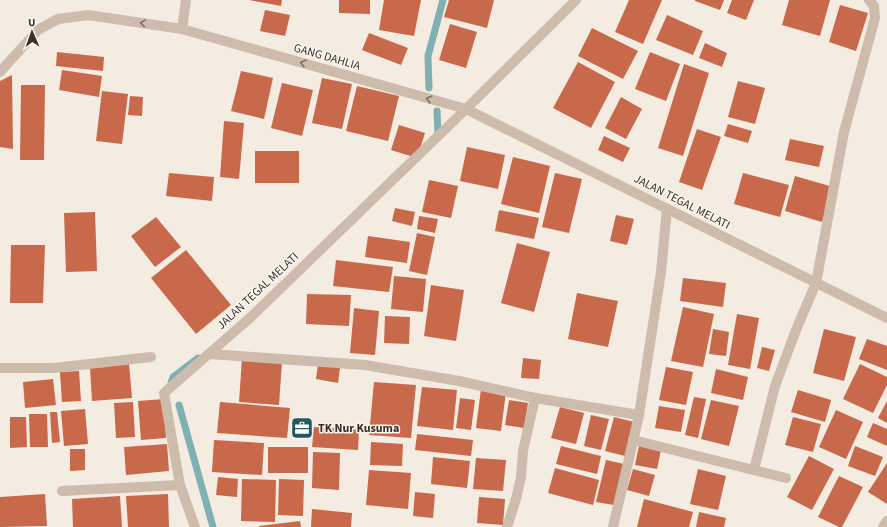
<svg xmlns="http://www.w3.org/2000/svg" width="887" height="527" font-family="'Source Sans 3',sans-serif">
<rect width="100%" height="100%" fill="#f4ebe1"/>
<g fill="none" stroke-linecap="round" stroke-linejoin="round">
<g stroke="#7fb0b2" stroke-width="7">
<polyline points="429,88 428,56 443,0"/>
<polyline points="437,137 438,133 437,111"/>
<polyline points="171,383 173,377 198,358"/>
<polyline points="179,405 213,527"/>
</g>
</g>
<g fill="#c8694b">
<polygon points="249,0 282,0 281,6"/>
<polygon points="339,0 370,0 370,14 339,13"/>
<polygon points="384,0 421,0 414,36 379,30"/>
<polygon points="449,0 494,0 487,28 444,17"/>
<polygon points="629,0 662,0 643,44 615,32"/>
<polygon points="695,0 724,0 720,10 695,1"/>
<polygon points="732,0 754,0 746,20 727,13"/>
<polygon points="789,0 830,0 820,36 782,25"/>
<polygon points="840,5 868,13 856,51 829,42"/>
<polygon points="265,10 290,15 285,36 260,31"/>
<polygon points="667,15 703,31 693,55 656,40"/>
<polygon points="450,24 477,32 466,68 439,60"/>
<polygon points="592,28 638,51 623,79 578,56"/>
<polygon points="369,33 408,48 401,65 362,50"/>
<polygon points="705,43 727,53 722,67 699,58"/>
<polygon points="57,52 104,57 103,71 56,66"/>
<polygon points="650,52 680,64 666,101 635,89"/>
<polygon points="578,62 615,82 591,128 553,108"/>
<polygon points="684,64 709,73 683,156 658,148"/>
<polygon points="62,70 102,76 99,97 59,90"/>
<polygon points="241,71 273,78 264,119 231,111"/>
<polygon points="12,75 13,149 0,147 0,81"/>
<polygon points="322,78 352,84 342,129 312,123"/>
<polygon points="738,81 765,88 755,124 728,117"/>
<polygon points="282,83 313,90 302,136 271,128"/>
<polygon points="21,85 45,85 44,160 20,160"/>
<polygon points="357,86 399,96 388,141 346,131"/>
<polygon points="102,91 128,94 122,144 96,141"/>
<polygon points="130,96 143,97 142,116 128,115"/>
<polygon points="621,97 642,109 626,139 605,128"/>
<polygon points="224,121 244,123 239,179 220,177"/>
<polygon points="728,124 752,131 748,143 724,136"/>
<polygon points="399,125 425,133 417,158 391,150"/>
<polygon points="697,129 721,137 702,190 679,182"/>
<polygon points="604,136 630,148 623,162 598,150"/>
<polygon points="790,139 824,146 819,167 785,160"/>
<polygon points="467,147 505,155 498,189 460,181"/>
<rect x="255" y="151" width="44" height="32"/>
<polygon points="513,157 550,166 539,213 501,204"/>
<polygon points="169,173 214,177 212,201 166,196"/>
<polygon points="555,173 582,179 569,233 542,227"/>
<polygon points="743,173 789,185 780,217 734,204"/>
<polygon points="795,176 833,187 822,222 785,211"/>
<polygon points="429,180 458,186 451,218 422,212"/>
<polygon points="395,208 415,212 412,226 392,221"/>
<polygon points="499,210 539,218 534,239 495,231"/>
<polygon points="95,212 97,271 66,272 64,213"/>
<polygon points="616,215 634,219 627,245 610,241"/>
<polygon points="419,216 438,219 435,233 417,229"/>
<polygon points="156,217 181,247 155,267 131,236"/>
<polygon points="417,233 435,237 427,275 409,271"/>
<polygon points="368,236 410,242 407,263 365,257"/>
<polygon points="517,243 550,252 534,312 501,303"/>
<polygon points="11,245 45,245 43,303 10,303"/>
<polygon points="186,250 231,305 196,334 151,278"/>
<polygon points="336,260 393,267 389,292 333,286"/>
<polygon points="394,276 426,279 423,312 391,309"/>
<polygon points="683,278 726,283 723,307 680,301"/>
<polygon points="431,285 464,290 456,341 424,336"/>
<polygon points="577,293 618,301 608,347 568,339"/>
<polygon points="307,294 351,295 349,326 306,324"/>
<polygon points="683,307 714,314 703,367 671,361"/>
<polygon points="354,308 379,311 375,355 350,353"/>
<polygon points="737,314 759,318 750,369 728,365"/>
<polygon points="385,316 410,317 409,344 384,343"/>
<polygon points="713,329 729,332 726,356 709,354"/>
<polygon points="824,329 856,337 844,381 813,373"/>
<polygon points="867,339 887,346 887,370 859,359"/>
<polygon points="762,347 775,350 769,371 757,368"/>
<polygon points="523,358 541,360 539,379 521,378"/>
<polygon points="242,359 282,362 279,405 239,402"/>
<polygon points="129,364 132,398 92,401 90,367"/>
<polygon points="318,364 340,368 338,383 316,379"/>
<polygon points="860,364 887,377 887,385 873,413 843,399"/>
<polygon points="666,367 693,372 686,405 659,400"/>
<polygon points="716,369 748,377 743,400 711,393"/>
<polygon points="79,371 81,401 62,402 60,372"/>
<polygon points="53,379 56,405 25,408 23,382"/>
<polygon points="374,382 416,385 411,438 369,435"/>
<polygon points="422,387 457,390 453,430 417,426"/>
<polygon points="481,389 506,392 501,431 476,428"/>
<polygon points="798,390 831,400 825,422 791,412"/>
<polygon points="694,397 706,399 698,438 685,435"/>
<polygon points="460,398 475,400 471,430 456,428"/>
<polygon points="164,399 166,438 141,440 138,401"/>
<polygon points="509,400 528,403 524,428 505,425"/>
<polygon points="711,400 739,406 729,446 701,439"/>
<polygon points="887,401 887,423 878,418"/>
<polygon points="133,402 135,437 116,438 114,403"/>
<polygon points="220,402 290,408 287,438 217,433"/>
<polygon points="659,406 685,410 681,432 655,428"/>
<polygon points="560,407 584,413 576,444 551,438"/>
<polygon points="85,409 88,444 64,446 61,411"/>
<polygon points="836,410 863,422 846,459 819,447"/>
<polygon points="50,412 57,412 60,442 52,443"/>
<polygon points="29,414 47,414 48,447 30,447"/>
<polygon points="591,415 609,419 601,450 584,446"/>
<polygon points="10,417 26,417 27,447 10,448"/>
<polygon points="614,417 634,422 625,456 605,451"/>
<polygon points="793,417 821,424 813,452 785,445"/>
<rect x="295" y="419" width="14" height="19"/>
<polygon points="873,423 887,429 887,446 867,437"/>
<polygon points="314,427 359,430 358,450 312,447"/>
<polygon points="417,434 473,440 471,456 415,450"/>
<polygon points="214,440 264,443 262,475 212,472"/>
<polygon points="371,442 403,444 402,466 370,465"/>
<polygon points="167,444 169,471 126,475 124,447"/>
<polygon points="561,446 601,456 597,474 556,464"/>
<polygon points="639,446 661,450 657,469 635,465"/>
<polygon points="855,446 883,457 875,476 848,466"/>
<rect x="268" y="447" width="40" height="26"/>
<polygon points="70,449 85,449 85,470 70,471"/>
<polygon points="313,452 340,453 339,490 312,488"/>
<polygon points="809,456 834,469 812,510 787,497"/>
<polygon points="433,457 470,461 467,488 431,484"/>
<polygon points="476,458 506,460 503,491 473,489"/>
<polygon points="606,460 624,464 614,505 596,502"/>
<polygon points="887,463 887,504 868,492"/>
<polygon points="555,468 599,480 593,505 548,493"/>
<polygon points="633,469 655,475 649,496 627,490"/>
<polygon points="698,469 726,476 718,510 690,504"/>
<polygon points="369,470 411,473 408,509 366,505"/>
<polygon points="839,476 863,487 842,527 839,527 818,517"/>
<polygon points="218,477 238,479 237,497 216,495"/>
<polygon points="242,479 276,480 275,522 241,521"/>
<polygon points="279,479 304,480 303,516 278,515"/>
<polygon points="415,492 435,494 433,518 413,516"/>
<polygon points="45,494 47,526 0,527 0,497"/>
<polygon points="168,494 169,527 128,527 126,496"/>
<polygon points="120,496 122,527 73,527 72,499"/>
<polygon points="479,497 505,499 503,525 477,523"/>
<polygon points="644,499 693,512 689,527 637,527"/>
<polygon points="312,509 352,513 351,527 311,527"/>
<polygon points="699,512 726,518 724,527 696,527"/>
<polygon points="300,521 301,527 259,527 259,526"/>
</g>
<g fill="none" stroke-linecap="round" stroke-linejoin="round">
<g stroke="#cdbbac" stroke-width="10">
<polyline points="182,29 186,0"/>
<polyline points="0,72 38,30 58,19 88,15 182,29 466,109 887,318"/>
<polyline points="466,109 576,0"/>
<polyline points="210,354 365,365 459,381 535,398"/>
<polyline points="0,368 54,368 151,357"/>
<polyline points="633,440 786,478"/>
<polyline points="754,470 775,386 796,330 816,283 844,132 875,18 874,6 869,0"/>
<polyline points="62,491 180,485"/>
<polyline points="507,527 516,499 521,477 523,451 535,398 639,415"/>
<polyline points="613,527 639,415 661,272 667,209"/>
<polyline points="883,527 887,521"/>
</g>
<polyline stroke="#cdbbac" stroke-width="10" points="195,527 180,485 164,393 251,317 466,109"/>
</g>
<defs><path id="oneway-chevron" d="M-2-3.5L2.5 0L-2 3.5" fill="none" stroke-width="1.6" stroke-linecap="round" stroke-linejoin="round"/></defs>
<g stroke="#7d6f65">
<use href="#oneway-chevron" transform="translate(143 23) rotate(-171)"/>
<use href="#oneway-chevron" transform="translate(303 63) rotate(-164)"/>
<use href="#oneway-chevron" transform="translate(429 99) rotate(-165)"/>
</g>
<defs>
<g id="office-square" transform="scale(1.15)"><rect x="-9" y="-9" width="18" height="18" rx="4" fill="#1f5a5e" stroke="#fbf5ee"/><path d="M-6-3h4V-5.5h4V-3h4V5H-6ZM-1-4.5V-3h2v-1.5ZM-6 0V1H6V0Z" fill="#fff"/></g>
</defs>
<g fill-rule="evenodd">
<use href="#office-square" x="302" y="428"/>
</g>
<g text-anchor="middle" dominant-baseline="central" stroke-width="3" stroke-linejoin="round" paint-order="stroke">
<g font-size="12" fill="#3b302b" stroke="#fbf5ee">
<text transform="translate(327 57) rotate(16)">GANG DAHLIA</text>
<text transform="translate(682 202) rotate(27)">JALAN TEGAL MELATI</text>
<text transform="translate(258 291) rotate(-43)">JALAN TEGAL MELATI</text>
</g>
<g font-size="12" font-weight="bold" fill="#3b302b" stroke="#fbf5ee" text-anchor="start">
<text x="318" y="428">TK Nur Kusuma</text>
</g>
</g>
<g transform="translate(32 32) rotate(358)" stroke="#fbf5ee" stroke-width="3" paint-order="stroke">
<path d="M0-3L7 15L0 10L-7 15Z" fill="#3b302b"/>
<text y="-6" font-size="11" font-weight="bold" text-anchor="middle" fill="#3b302b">U</text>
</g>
</svg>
